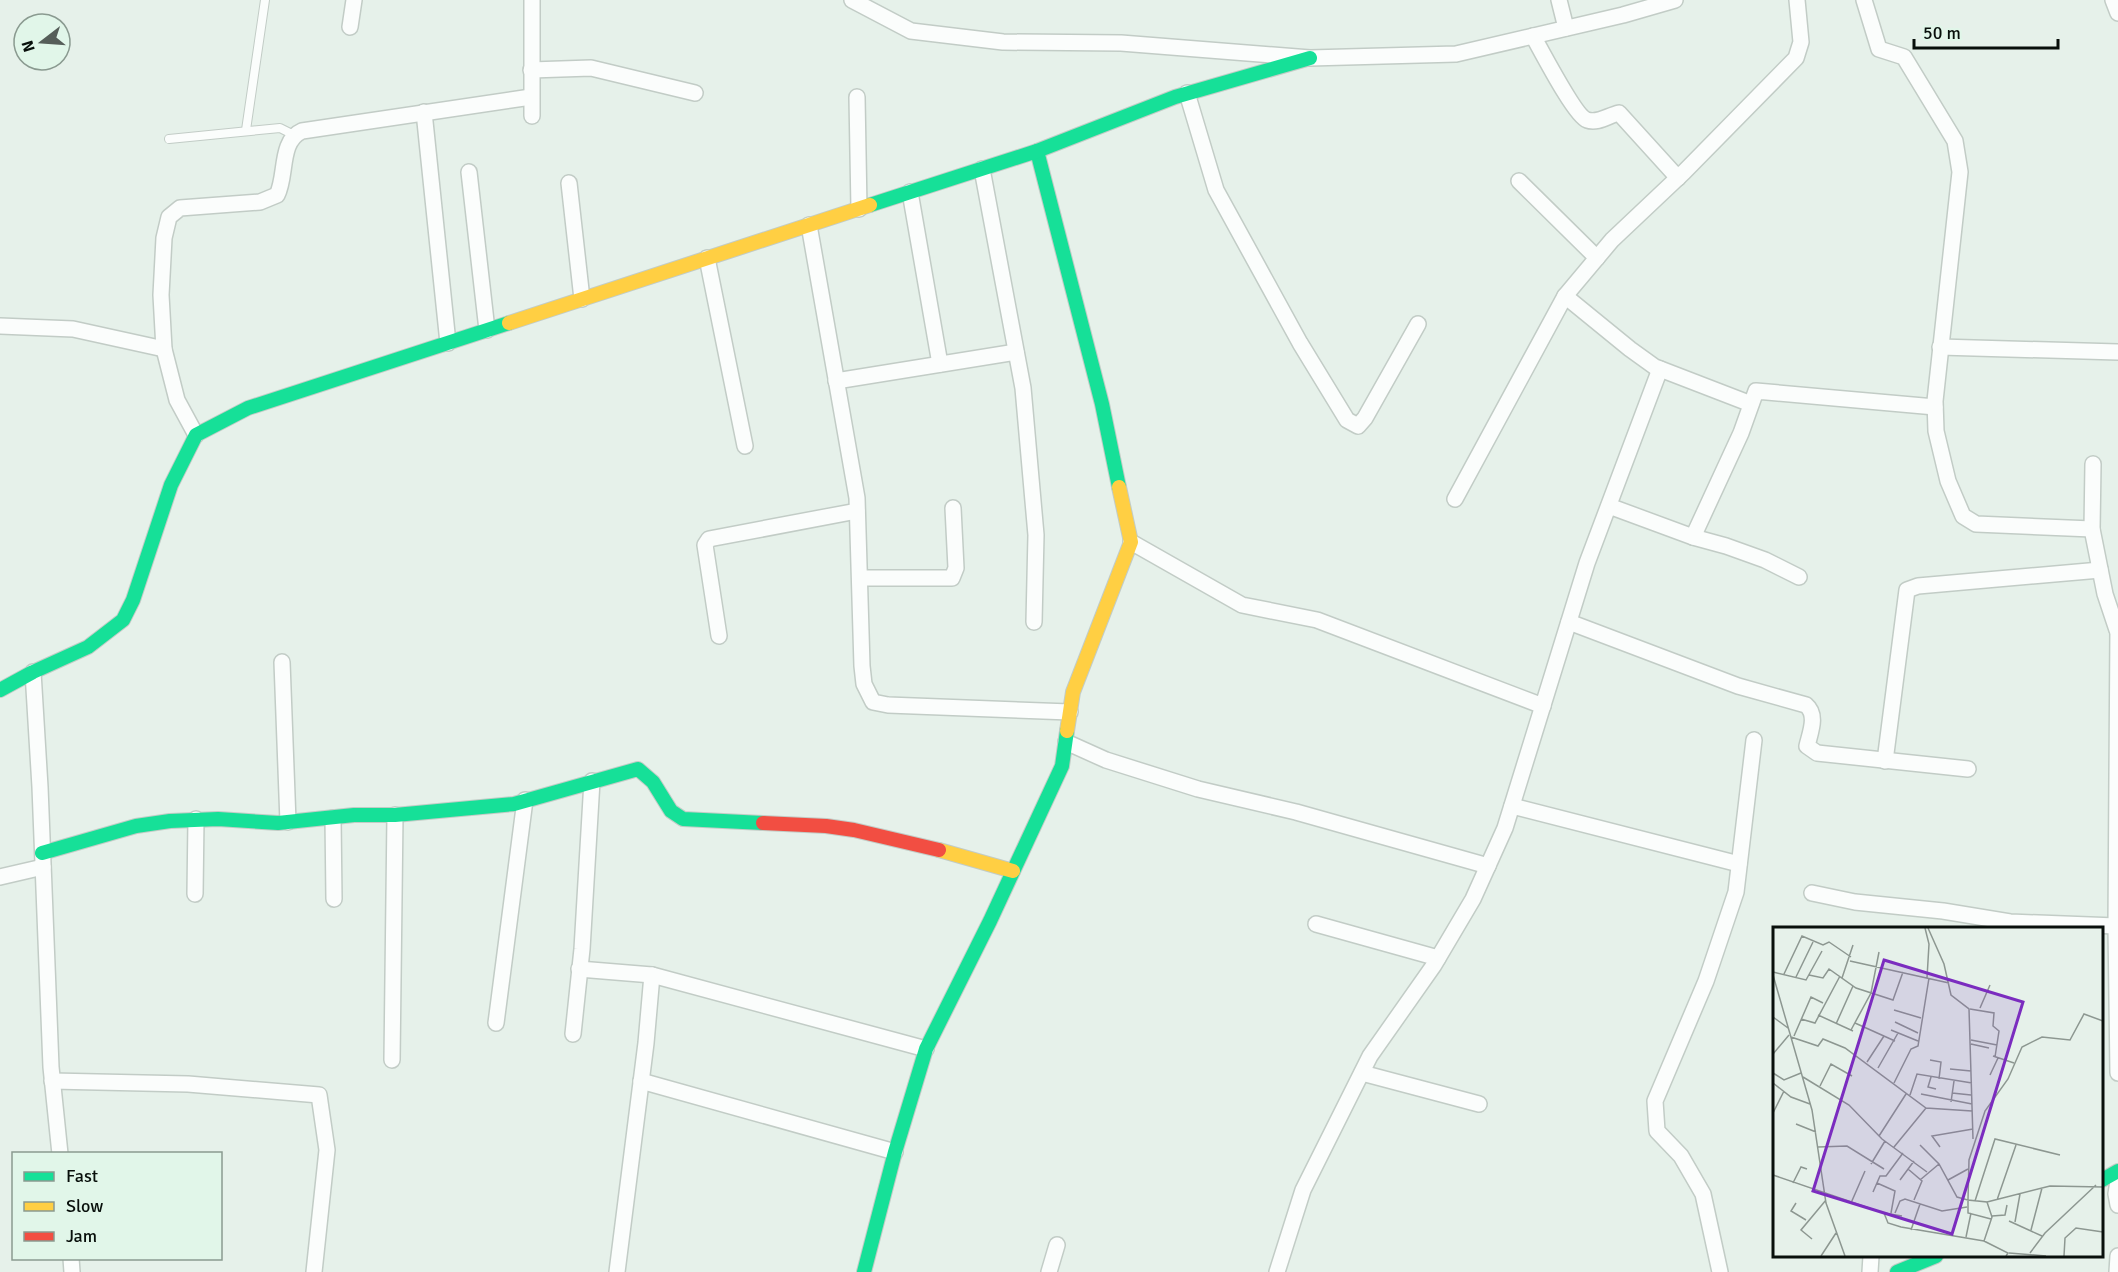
<svg xmlns="http://www.w3.org/2000/svg" width="2118" height="1272" font-family="Signika,sans-serif">
<rect width="100%" height="100%" fill="#e6f1ea"/>
<g fill="none" stroke-linecap="round" stroke-linejoin="round">
<g stroke="#c2ccc6" stroke-width="10">
<g id="lane">
<polyline points="246,130 265,0"/>
<polyline points="169,139 280,128 294,135"/>
</g>
</g>
<g stroke="#c2ccc6" stroke-width="18">
<g id="street">
<polyline points="852,0 911,31 1003,42 1121,43 1310,58 1456,54 1623,15 1675,0"/>
<polyline points="1559,0 1566,28"/>
<polyline points="1864,0 1879,49 1904,57 1955,141 1960,172 1935,401 1936,431 1948,481 1963,516 1976,524 2092,529"/>
<polyline points="2113,0 2118,13"/>
<polyline points="350,27 354,0"/>
<path d="M1533,36C1541,50 1575,116 1587,120C1598,124 1609,115 1619,113L1678,178"/>
<polyline points="531,70 591,68 695,93"/>
<polyline points="1187,93 1216,190 1300,343 1347,420 1358,426 1365,418 1418,324"/>
<polyline points="857,97 859,209"/>
<polyline points="424,112 448,343"/>
<polyline points="532,116 532,0"/>
<polyline points="982,169 1023,388 1036,535 1034,622"/>
<polyline points="469,172 487,330"/>
<polyline points="1519,181 1597,258"/>
<polyline points="569,183 582,299"/>
<polyline points="910,192 940,364"/>
<polyline points="809,225 857,498 862,666 864,684 873,702 888,705 1070,712"/>
<polyline points="707,258 745,446"/>
<polyline points="1565,296 1630,349 1655,367 1751,404"/>
<polyline points="0,326 73,329 164,349"/>
<polyline points="1940,347 2118,352"/>
<polyline points="836,381 1016,352"/>
<path d="M196,435L177,400L164,349L161,295L164,238L169,217L180,208L260,202L277,195C287,176 279,141 302,131L531,97"/>
<polyline points="2093,464 2092,529 2105,594 2117,630"/>
<polyline points="1455,499 1565,296 1612,240 1684,172 1796,58 1801,42 1797,0"/>
<polyline points="1609,506 1693,537 1726,546 1765,560 1799,577"/>
<polyline points="1693,537 1741,433 1756,391 1935,407"/>
<polyline points="1131,542 1242,605 1317,620 1543,706"/>
<polyline points="860,578 952,578 956,568 953,508"/>
<path d="M1569,622L1738,686L1806,705C1818,715 1810,733 1807,746L1817,753L1968,769"/>
<polyline points="2118,627 2116,926 2118,1073"/>
<polyline points="719,636 705,545 709,539 857,511"/>
<polyline points="282,662 288,822"/>
<polyline points="33,672 40,787 51,1067 60,1154"/>
<polyline points="1066,742 1106,760 1198,789 1296,812 1488,866"/>
<polyline points="1885,761 1907,590 1918,586 2100,570"/>
<polyline points="1512,806 1739,864"/>
<polyline points="333,818 334,899"/>
<polyline points="0,877 43,867"/>
<polyline points="1812,893 1855,902 1943,911 2010,922 2116,926"/>
<polyline points="195,894 196,819"/>
<polyline points="1316,924 1438,958"/>
<polyline points="579,969 652,975 926,1049"/>
<polyline points="496,1023 525,800"/>
<polyline points="573,1034 582,949 592,781"/>
<polyline points="392,1060 395,815"/>
<polyline points="1362,1073 1479,1104"/>
<polyline points="52,1081 188,1084 319,1095 327,1150 314,1272"/>
<polyline points="641,1081 895,1152"/>
<polyline points="2118,1181 2116,1194 2118,1205"/>
<polyline points="71,1258 72,1272"/>
<polyline points="617,1272 646,1043 652,975"/>
<polyline points="1049,1272 1057,1245"/>
<polyline points="1277,1272 1303,1190 1370,1056 1434,965 1473,899 1505,828 1587,563 1660,369"/>
<polyline points="1720,1272 1703,1194 1681,1156 1657,1131 1655,1101 1706,981 1736,892 1754,740"/>
<polyline points="1870,1272 1871,1256"/>
<polyline points="2117,1272 2118,1256"/>
</g>
</g>
<g stroke="#c2ccc6" stroke-width="16">
<g id="fast">
<polyline points="1037,151 1102,404 1119,487"/>
<polyline points="870,205 1037,151 1175,97 1310,58"/>
<polyline points="0,690 33,672 88,647 123,620 133,600 171,485 196,435 248,408 509,323"/>
<polyline points="42,853 136,826 170,821 218,819 278,823 354,815 395,815 514,804 638,769 653,782 671,811 683,819 763,823"/>
<polyline points="2102,1180 2118,1171"/>
<polyline points="864,1272 895,1152 926,1049 990,921 1062,766 1067,731"/>
<polyline points="1897,1272 1936,1256"/>
</g>
</g>
<g stroke="#c2ccc6" stroke-width="16">
<g id="slow">
<polyline points="509,323 870,205"/>
<polyline points="1067,731 1073,692 1131,542 1119,487"/>
<polyline points="939,850 1013,871"/>
</g>
</g>
<g stroke="#c2ccc6" stroke-width="16">
<polyline id="jam" points="763,823 826,826 854,830 939,850"/>
</g>
<use href="#lane" stroke="#fbfdfc" stroke-width="8"/>
<use href="#street" stroke="#fbfdfc" stroke-width="15"/>
<use href="#fast" stroke="#16e098" stroke-width="14"/>
<use href="#slow" stroke="#ffcf43" stroke-width="14"/>
<use href="#jam" stroke="#f24e42" stroke-width="14"/>
</g>
<g transform="translate(1773 927)">
<rect width="330" height="330" fill="#e6f1ea"/>
<path fill="none" stroke="#8d9791" stroke-width="1.5" d="M152,1L156,17L154,51M155,1L171,37L178,68L196,82L200,212M77,34L176,56M0,45L33,53L49,24M11,47L29,9L50,18L56,15L78,30M0,48L39,183L53,276L72,329M36,48L50,51L56,42L83,61L120,73L130,45M23,50L40,15M69,51L80,18M207,81L217,58M197,82L221,86L220,99L226,104L222,130M121,83L148,91M45,88L80,104M0,90L15,101M28,92L42,96L67,49M122,95L145,106M82,96L122,114M63,97L80,59M78,103L98,66L106,25M118,103L145,114M21,109L38,70L50,76M18,110L45,119L50,112L72,121L153,181L199,184M198,113L224,118M198,117L216,121M0,127L16,108M220,129L241,136M157,133L168,135L166,152M94,135L111,109M105,141L125,106M177,142L198,144M0,146L11,153L28,146M217,148L225,131M30,150L76,178L109,212L154,245M158,150L155,160L163,162M0,156L18,170L37,177M121,156L138,122L145,119L156,51M47,159L58,137L79,149M179,166L198,168M148,167L199,177M137,168L144,147L199,156M178,175L181,154M0,186L11,164M23,197L43,205M106,209L133,167M147,218L166,237L184,270L195,273V286L218,292M45,220L74,219L111,242M121,220L153,181M167,220L159,209L200,202M98,237L112,214M135,242L149,254L141,273M0,248L111,286L115,296L128,300L211,314M127,253L141,234M147,253L166,237M175,253L195,242M20,256L28,240L34,242M104,256L122,264L118,286M100,265L107,249H113L130,226M224,273L243,218M202,274L222,212L287,228M214,275L277,259L330,260M23,276L18,284L33,293M78,276L92,244M111,286L129,289M122,286L127,274L132,272L169,284L194,280M219,289L232,288L234,278M236,294L269,309M242,295L247,267M138,303L147,277M258,303L269,261M193,310L198,286M39,312L28,303L53,273M236,326L273,329M257,326L272,306L323,258M48,329L63,306M233,329L235,326L211,314L219,290L214,275L195,273L196,233L212,184L235,152L249,120L269,110L297,113L311,87L330,94M291,329L292,311L303,301L330,305"/>
<path fill="#7b2cbf" fill-opacity="0.15" stroke="#7b2cbf" stroke-width="3" d="M111,33L250,75L179,307L40,264Z"/>
<rect width="330" height="330" fill="none" stroke="#080f0b" stroke-width="3"/>
</g>
<rect x="12" y="1152" width="210" height="108" fill="#e1f6e9" stroke="#8a9a90" stroke-width="1.5"/>
<rect x="24" y="1172" width="30" height="9" fill="#16e098" stroke="#8a9a90" stroke-width="1.5"/>
<text x="66" y="1182" font-size="18" fill="#080f0b">Fast</text>
<rect x="24" y="1202" width="30" height="9" fill="#ffcf43" stroke="#8a9a90" stroke-width="1.5"/>
<text x="66" y="1212" font-size="18" fill="#080f0b">Slow</text>
<rect x="24" y="1232" width="30" height="9" fill="#f24e42" stroke="#8a9a90" stroke-width="1.5"/>
<text x="66" y="1242" font-size="18" fill="#080f0b">Jam</text>
<g transform="translate(42 42) rotate(253)"><circle r="28" fill="#e1f6e9" stroke="#8a9a90" stroke-width="1.5"/>
<path d="M0-4.5L10 22L0 15L-10 22Z" fill="#565e59"/>
<text y="-9" font-size="16" font-weight="bold" text-anchor="middle" fill="#080f0b">N</text>
</g>
<path d="M1914 39v9h144v-9" fill="none" stroke="#080f0b" stroke-width="3"/>
<text x="1923" y="39" font-size="18" fill="#080f0b" stroke="#e1f6e9" stroke-width="4.5" paint-order="stroke">50 m</text>
</svg>
